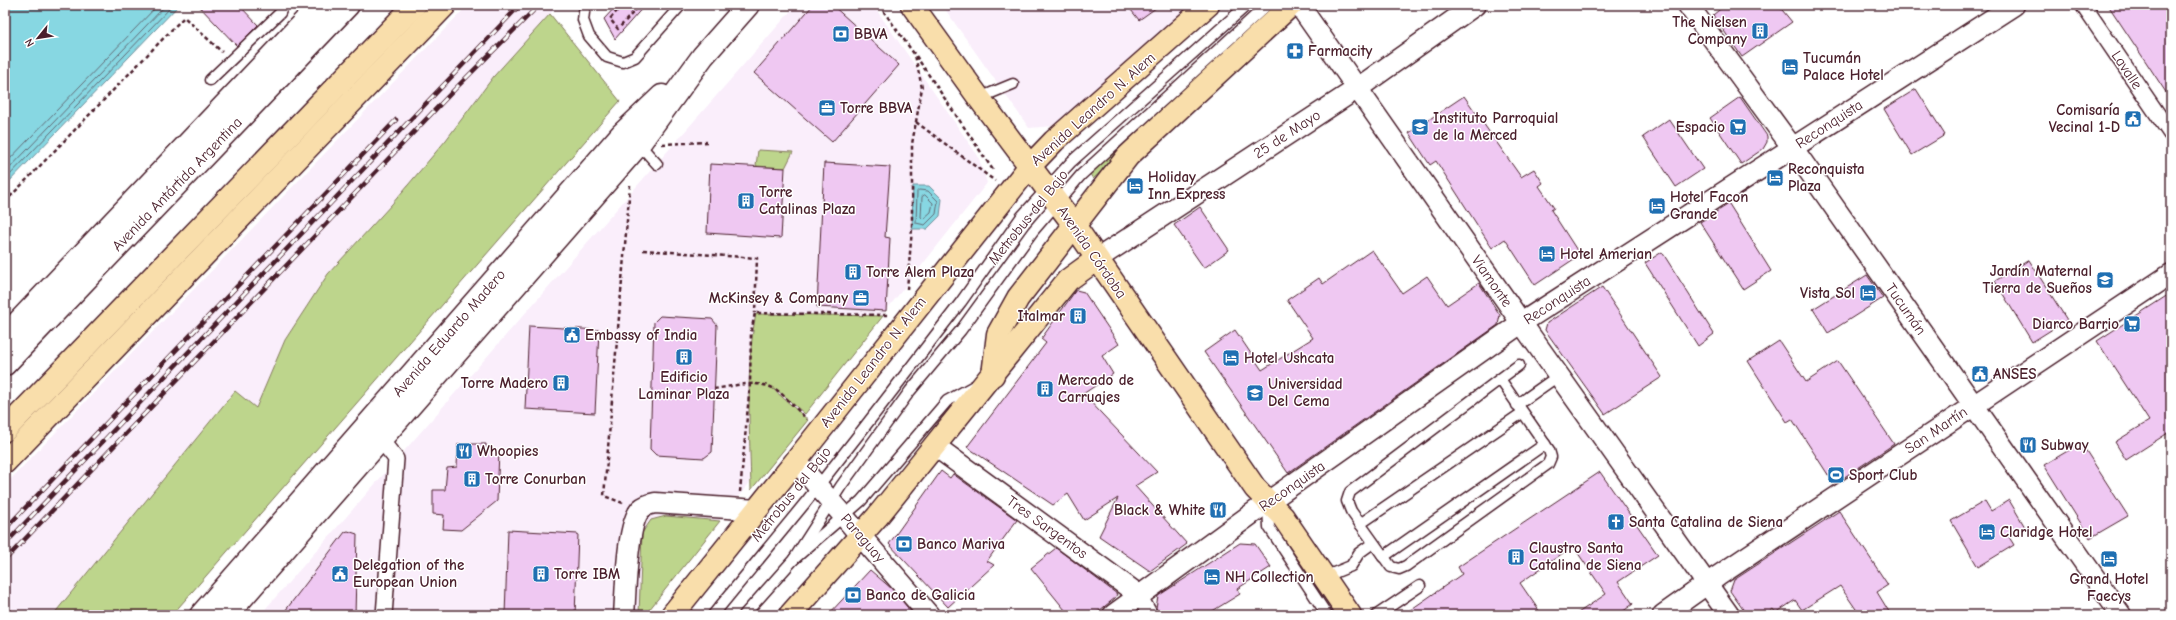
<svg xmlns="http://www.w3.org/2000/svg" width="2176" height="620" font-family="'Comic Neue',sans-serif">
<rect width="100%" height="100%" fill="#fff"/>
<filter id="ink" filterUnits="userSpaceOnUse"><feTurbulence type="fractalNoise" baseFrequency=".025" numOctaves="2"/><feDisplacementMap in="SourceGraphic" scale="8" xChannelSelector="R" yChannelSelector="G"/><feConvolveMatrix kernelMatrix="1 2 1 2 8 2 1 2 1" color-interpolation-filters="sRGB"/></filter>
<g filter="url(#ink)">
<g fill="#faeefb">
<polygon points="468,5 558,5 494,76 446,140 392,204 328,274 285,340 256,408 235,391 53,615 5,615 5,485"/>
<polygon points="796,5 873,5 978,156 987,183 645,615 260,615"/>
<polygon points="942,5 1191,5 1055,126 1029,128"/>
</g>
<g fill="#bdd58c" stroke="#847a5c">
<polygon points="550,14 620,101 172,615 53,615 235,391 256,408 285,340 328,274 392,204 446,140 494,76"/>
<polygon points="1254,22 1257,26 1093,179 1090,174"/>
<polygon points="758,150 793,152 785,168 756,166"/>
<path d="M756,314L883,316L805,414L777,390L773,389L808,420L751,490C750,435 745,366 756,314Z"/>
<polygon points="666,516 720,521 645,615 639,615 642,533 651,520"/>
</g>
<g fill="#87d7e2" stroke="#6f8d99">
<polygon points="5,5 179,5 5,186"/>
<polygon points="913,186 929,186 942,199 940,216 927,229 912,229"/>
</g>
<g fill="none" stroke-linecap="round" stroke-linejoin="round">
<g stroke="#626974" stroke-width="1">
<polyline points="5,164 158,5"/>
<polyline points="5,173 166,5"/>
<polyline points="5,180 173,5"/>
<polygon points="919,190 928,191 938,201 936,214 925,225 916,223 917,192"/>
<polygon points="925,195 933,203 931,212 923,219 921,217 922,197"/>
</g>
</g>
<g fill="#efc8f2" stroke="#4a1f2b">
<polygon points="198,5 239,5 258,25 237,46"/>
<polygon points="617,5 645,5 615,39 604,19"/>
<polygon points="813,5 832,5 899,65 832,142 754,73"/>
<polygon points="1127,5 1160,5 1139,20"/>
<polygon points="1725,5 1778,5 1792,22 1742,57 1713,15"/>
<polygon points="2108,5 2171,5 2171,100 2146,62"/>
<polygon points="1916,89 1945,135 1912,155 1884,109"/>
<polygon points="1464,96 1521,177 1534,169 1543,183 1539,186 1554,208 1551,210 1580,255 1535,285 1505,239 1492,248 1436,161 1430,165 1409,133"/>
<polygon points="1740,97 1767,136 1767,142 1763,149 1741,164 1710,118"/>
<polygon points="1669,119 1703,169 1676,187 1643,137"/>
<polygon points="824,163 890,167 885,237 890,238 886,311 817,307"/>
<polygon points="710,164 785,168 781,238 707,233"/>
<polygon points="1729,204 1771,271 1743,289 1700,222"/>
<polygon points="1200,207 1229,250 1204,268 1174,225"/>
<polygon points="1372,250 1402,293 1427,276 1447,305 1479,283 1500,315 1498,325 1288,473 1204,352 1235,330 1262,370 1313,338 1287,300 1319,278 1323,284"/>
<polygon points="1662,252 1714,334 1698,346 1645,263"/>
<polygon points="2029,260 2067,320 2032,342 1995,281"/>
<polygon points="1867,275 1883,298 1828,333 1813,309"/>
<polygon points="1602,287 1662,377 1605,414 1545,330 1547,323"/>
<polygon points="1076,290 1084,292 1119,344 1102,356 1113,374 1083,394 1157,472 1135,486 1187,544 1150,571 1099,536 1118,498 1084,520 1068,494 1053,505 967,447 1046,343 1041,339"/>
<polygon points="2171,293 2171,431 2126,460 2115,442 2149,421 2097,341"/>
<polygon points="660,316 712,319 717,325 712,452 704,458 656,455 650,449 654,322"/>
<polygon points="529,326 599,330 595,413 525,409"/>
<polygon points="1779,341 1806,382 1838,361 1894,444 1834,484 1792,419 1787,422 1748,361"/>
<polygon points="2081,443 2128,516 2090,538 2044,465"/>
<polygon points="458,444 486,444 486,451 499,451 497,501 461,530 443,529 444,515 433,514 433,490 445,490 447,468 457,467"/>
<polygon points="941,471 950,478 953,474 1017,520 987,561 994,565 948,607 889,544"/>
<polygon points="1600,472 1658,555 1618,582 1633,604 1618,615 1575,615 1606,594 1573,546 1520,583 1542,615 1403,615 1462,574 1458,567"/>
<polygon points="2009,500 2025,527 2009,537 2014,545 1978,567 1951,521 1985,501 1991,511"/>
<polygon points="1839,511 1888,585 1877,592 1891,615 1860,615 1840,586 1802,610 1795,600 1776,613 1773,609 1765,615 1747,615 1730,591 1734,580"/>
<polygon points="508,530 578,534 575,615 505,615"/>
<polygon points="348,531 357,534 355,615 282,615 345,532"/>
<polygon points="1240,543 1255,544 1271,567 1237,589 1240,594 1206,615 1159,615 1156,608 1158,596"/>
<polygon points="1056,548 1117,594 1115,598 1094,615 1069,615 1031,568"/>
<polygon points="870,570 892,589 914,615 828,615"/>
</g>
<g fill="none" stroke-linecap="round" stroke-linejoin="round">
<g stroke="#4a1f2b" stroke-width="13">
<g id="service">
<polyline points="585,5 583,20 589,36 607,57 623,62 635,57 681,5"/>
<polyline points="210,80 280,13 283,5"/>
<polyline points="979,98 1013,84"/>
<polyline points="639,144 657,164"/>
<polyline points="1500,379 1549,450 1551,457 1548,464 1406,566 1399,569 1391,567 1351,511 1347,501 1350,492 1500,379 1519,365"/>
<polyline points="1517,405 1558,376"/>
<polyline points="1268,504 1269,527 1327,615"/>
<polyline points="1360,524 1522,413"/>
<polyline points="1383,557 1545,444"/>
<polyline points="794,559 841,486 910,391 961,330 1033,231 1081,175 1267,5"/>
<polyline points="1324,577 1351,566 1359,553 1373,543"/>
<polyline points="713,615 805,503 863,429 961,302 1022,216 1071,162 1247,5"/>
<polyline points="744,615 794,559 861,501 947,401 976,385"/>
<polyline points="1377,615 1420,586"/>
</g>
</g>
<g stroke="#4a1f2b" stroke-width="18">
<g id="pedestrian">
<polyline points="2083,5 2171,134"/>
<polyline points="381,440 396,459 384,615"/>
<polyline points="1139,595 1150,615"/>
</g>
</g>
<g stroke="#4a1f2b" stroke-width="23">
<g id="minor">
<polyline points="1299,5 1530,335 1729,615"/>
<polyline points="1688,5 1792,147 2121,615"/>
<polyline points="1097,259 1358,88 1475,5"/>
<polyline points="935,446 1139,595"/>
<polyline points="796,461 929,615"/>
<path d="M624,615C626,592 626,524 641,509C645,505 650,504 655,503L757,510"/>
<polyline points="1113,615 1268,502 1521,323 2014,5"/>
<polyline points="1663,615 1718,576 2171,274"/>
</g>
</g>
<g stroke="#4a1f2b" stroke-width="25">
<g id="secondary">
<polyline points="5,336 320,5"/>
<polyline points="5,364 348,5"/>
<polyline points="201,615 622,134 662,96"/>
<polyline points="227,615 639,144 703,56 748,5"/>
</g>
</g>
<g stroke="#4a1f2b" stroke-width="25">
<g id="primary">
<polyline points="912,5 979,98 1074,225 1255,488 1283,517 1350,615"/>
<polyline points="993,375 998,334 1018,298 1128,156 1291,5"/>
<polyline points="672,615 796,461 1029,167 1054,141 1208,5"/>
<polyline points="790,615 877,517 1068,280 1097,259"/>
</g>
</g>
<g stroke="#4a1f2b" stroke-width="25">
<g id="motorway">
<polyline points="5,430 415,5"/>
<polyline points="5,462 445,5"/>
</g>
</g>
<g stroke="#4a1f2b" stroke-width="2.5" stroke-dasharray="4 3" stroke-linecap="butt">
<polyline points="622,5 610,19 618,29 640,5"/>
<polyline points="879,5 915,55 922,88 912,144 912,229 907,289"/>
<polyline points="916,56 993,170"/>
<polyline points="916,122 995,181"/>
<polyline points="662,144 707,142"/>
<polyline points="5,202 184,17 222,52"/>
<polyline points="643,250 757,258 755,313"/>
<polyline points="5,388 10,383"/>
<path d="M714,389C734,386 760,378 778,391C788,399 797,410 807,419"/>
<polyline points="740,492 750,384 751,332 755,313 888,315"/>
<polyline points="623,503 604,496 630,185"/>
</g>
<use href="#service" stroke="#fff" stroke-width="10"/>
<use href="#pedestrian" stroke="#fff" stroke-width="15"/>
<use href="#minor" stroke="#fff" stroke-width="20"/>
<use href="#secondary" stroke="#fff" stroke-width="22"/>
<use href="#primary" stroke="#f9deab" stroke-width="22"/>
<use href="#motorway" stroke="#f9deab" stroke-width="22"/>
<g stroke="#4a1f2b" stroke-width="4.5">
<g id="rail">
<polyline points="5,529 396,120"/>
<polyline points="5,544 520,5"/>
<polyline points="5,560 455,89 539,5"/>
</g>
</g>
<use href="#rail" stroke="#fff" stroke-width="3" stroke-dasharray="9" stroke-linecap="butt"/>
</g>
</g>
<defs>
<g id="building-square" transform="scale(0.9)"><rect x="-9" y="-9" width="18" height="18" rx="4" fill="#1f6fb2" stroke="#fff"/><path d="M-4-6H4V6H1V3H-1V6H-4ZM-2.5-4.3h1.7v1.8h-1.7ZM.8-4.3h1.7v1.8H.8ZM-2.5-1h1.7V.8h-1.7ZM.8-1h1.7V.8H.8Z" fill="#fff"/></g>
<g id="bank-square" transform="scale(0.9)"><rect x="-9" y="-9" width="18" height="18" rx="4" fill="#1f6fb2" stroke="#fff"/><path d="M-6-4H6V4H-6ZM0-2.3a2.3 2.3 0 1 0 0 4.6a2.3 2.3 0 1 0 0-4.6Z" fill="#fff"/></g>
<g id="pharmacy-square" transform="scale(0.9)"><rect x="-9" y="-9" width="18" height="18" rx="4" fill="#1f6fb2" stroke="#fff"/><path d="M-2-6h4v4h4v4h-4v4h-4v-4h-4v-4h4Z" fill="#fff"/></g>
<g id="hotel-square" transform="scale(0.9)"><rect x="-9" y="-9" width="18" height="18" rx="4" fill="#1f6fb2" stroke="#fff"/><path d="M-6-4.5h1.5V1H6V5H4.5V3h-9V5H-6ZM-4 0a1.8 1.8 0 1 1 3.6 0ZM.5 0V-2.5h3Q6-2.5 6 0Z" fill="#fff"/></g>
<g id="office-square" transform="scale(0.9)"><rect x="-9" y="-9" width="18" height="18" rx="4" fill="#1f6fb2" stroke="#fff"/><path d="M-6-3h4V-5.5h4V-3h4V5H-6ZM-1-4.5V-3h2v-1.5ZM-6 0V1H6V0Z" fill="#fff"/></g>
<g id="civic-square" transform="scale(0.9)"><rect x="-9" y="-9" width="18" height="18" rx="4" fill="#1f6fb2" stroke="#fff"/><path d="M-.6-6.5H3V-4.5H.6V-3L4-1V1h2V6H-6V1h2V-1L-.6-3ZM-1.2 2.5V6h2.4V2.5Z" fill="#fff"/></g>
<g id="school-square" transform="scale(0.9)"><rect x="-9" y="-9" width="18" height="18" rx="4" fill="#1f6fb2" stroke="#fff"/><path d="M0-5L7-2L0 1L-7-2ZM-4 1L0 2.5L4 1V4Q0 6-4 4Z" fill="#fff"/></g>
<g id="supermarket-square" transform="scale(0.9)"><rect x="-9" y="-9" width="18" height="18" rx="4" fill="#1f6fb2" stroke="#fff"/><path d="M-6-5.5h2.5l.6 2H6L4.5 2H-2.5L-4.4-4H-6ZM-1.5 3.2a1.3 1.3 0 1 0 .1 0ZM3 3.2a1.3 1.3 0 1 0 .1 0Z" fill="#fff"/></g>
<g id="university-square" transform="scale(0.9)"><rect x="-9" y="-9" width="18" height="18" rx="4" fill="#1f6fb2" stroke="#fff"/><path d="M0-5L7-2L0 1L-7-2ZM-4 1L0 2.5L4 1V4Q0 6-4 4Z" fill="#fff"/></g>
<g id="restaurant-square" transform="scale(0.9)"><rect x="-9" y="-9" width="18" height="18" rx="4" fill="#1f6fb2" stroke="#fff"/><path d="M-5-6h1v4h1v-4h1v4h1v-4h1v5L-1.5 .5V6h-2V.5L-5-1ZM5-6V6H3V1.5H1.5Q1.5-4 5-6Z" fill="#fff"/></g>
<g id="stadium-square" transform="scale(0.9)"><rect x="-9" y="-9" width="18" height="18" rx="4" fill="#1f6fb2" stroke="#fff"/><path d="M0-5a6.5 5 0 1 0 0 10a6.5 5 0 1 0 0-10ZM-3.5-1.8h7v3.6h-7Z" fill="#fff"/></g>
<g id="church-square" transform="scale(0.9)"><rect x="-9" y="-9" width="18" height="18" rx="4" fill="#1f6fb2" stroke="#fff"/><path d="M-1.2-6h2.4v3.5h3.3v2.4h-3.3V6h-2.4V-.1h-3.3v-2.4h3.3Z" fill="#fff"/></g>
</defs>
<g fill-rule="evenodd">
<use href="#building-square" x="1760" y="31"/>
<use href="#bank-square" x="841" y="34"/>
<use href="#pharmacy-square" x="1295" y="51"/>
<use href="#hotel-square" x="1790" y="67"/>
<use href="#office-square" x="827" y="108"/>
<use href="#civic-square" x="2133" y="119"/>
<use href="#school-square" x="1420" y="127"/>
<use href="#supermarket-square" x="1738" y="127"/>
<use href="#hotel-square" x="1775" y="178"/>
<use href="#hotel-square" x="1135" y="186"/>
<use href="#building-square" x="746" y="201"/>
<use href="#hotel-square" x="1657" y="206"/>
<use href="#hotel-square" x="1547" y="254"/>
<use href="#building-square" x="853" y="272"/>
<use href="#school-square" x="2105" y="280"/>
<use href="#hotel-square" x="1868" y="293"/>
<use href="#office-square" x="861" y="298"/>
<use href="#building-square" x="1078" y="316"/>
<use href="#supermarket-square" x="2132" y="324"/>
<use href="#civic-square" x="572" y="335"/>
<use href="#building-square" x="684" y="357"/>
<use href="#hotel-square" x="1231" y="358"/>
<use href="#civic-square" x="1980" y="374"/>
<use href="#building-square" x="561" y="383"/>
<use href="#building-square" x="1045" y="389"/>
<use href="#university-square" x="1255" y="393"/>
<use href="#restaurant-square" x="2028" y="445"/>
<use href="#restaurant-square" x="464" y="451"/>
<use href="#stadium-square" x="1836" y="475"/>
<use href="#building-square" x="472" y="479"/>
<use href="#restaurant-square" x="1218" y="510"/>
<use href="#church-square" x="1616" y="522"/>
<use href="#hotel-square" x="1987" y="532"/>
<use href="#bank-square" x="904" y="544"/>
<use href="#building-square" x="1516" y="557"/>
<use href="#hotel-square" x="2109" y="559"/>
<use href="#civic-square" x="340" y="574"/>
<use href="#building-square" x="541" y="574"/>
<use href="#hotel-square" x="1212" y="577"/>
<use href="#bank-square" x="853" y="595"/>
</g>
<g text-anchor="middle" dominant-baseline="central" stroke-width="3" stroke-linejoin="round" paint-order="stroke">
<g font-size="15" font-weight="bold" fill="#4a1f2b" stroke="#fff" text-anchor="start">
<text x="1747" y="22" text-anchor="end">The Nielsen<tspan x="1747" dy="17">Company</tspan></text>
<text x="854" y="34">BBVA</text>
<text x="1308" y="51">Farmacity</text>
<text x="1803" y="58">Tucumán<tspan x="1803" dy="17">Palace Hotel</tspan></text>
<text x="840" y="108">Torre BBVA</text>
<text x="2120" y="110" text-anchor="end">Comisaría<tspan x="2120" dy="17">Vecinal 1-D</tspan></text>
<text x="1433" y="118">Instituto Parroquial<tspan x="1433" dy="17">de la Merced</tspan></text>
<text x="1725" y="127" text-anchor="end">Espacio</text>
<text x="1788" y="169">Reconquista<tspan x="1788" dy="17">Plaza</tspan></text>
<text x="1148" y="177">Holiday<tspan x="1148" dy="17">Inn Express</tspan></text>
<text x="759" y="192">Torre<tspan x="759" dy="17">Catalinas Plaza</tspan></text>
<text x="1670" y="197">Hotel Facon<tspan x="1670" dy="17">Grande</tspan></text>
<text x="1560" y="254">Hotel Amerian</text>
<text x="2092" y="271" text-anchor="end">Jardín Maternal<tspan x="2092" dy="17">Tierra de Sueños</tspan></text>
<text x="866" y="272">Torre Alem Plaza</text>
<text x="1855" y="293" text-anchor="end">Vista Sol</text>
<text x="848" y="298" text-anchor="end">McKinsey &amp; Company</text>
<text x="1065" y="316" text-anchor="end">Italmar</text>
<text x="2119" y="324" text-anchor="end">Diarco Barrio</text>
<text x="585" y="335">Embassy of India</text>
<text x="1244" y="358">Hotel Ushcata</text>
<text x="1993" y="374">ANSES</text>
<text x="684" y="377" text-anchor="middle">Edificio<tspan x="684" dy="17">Laminar Plaza</tspan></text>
<text x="1058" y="380">Mercado de<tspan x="1058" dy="17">Carruajes</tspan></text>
<text x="548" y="383" text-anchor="end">Torre Madero</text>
<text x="1268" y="384">Universidad<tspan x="1268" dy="17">Del Cema</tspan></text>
<text x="2041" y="445">Subway</text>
<text x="477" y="451">Whoopies</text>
<text x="1849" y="475">Sport Club</text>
<text x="485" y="479">Torre Conurban</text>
<text x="1205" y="510" text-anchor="end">Black &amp; White</text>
<text x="1629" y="522">Santa Catalina de Siena</text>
<text x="2000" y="532">Claridge Hotel</text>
<text x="917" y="544">Banco Mariva</text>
<text x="1529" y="548">Claustro Santa<tspan x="1529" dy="17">Catalina de Siena</tspan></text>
<text x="353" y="565">Delegation of the<tspan x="353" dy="17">European Union</tspan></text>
<text x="554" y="574">Torre IBM</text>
<text x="1225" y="577">NH Collection</text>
<text x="2109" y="579" text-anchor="middle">Grand Hotel<tspan x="2109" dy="17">Faecys</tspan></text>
<text x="866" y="595">Banco de Galicia</text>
</g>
<g font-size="15" fill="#4a1f2b" stroke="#fff">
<text transform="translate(2127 70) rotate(56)">Lavalle</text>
<text transform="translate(1093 109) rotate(-42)">Avenida Leandro N. Alem</text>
<text transform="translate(1829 124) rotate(-33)">Reconquista</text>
<text transform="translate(1287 134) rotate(-33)">25 de Mayo</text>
<text transform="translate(177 184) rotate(-46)">Avenida Antártida Argentina</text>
<text transform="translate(1028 217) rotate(-51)">Metrobus del Bajo</text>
<text transform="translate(1092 252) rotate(55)">Avenida Córdoba</text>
<text transform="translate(1492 281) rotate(55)">Viamonte</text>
<text transform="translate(1557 300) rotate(-33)">Reconquista</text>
<text transform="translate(1906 309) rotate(55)">Tucumán</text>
<text transform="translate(449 333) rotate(-49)">Avenida Eduardo Madero</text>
<text transform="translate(873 362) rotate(-52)">Avenida Leandro N. Alem</text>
<text transform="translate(1936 430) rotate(-34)">San Martín</text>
<text transform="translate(1292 486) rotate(-35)">Reconquista</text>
<text transform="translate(791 494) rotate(-51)">Metrobus del Bajo</text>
<text transform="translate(1047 527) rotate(36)">Tres Sargentos</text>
<text transform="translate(863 538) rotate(49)">Paraguay</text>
</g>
</g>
<rect width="2176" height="620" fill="none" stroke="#fff" stroke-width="20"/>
<rect x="10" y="10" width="2156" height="600" fill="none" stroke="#4a1f2b" stroke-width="1.5" filter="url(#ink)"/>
<g transform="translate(38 38) rotate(240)" stroke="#ffffff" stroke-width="3" paint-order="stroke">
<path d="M0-3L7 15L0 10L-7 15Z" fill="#4a1f2b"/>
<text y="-6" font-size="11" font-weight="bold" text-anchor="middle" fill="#4a1f2b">N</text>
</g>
</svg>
